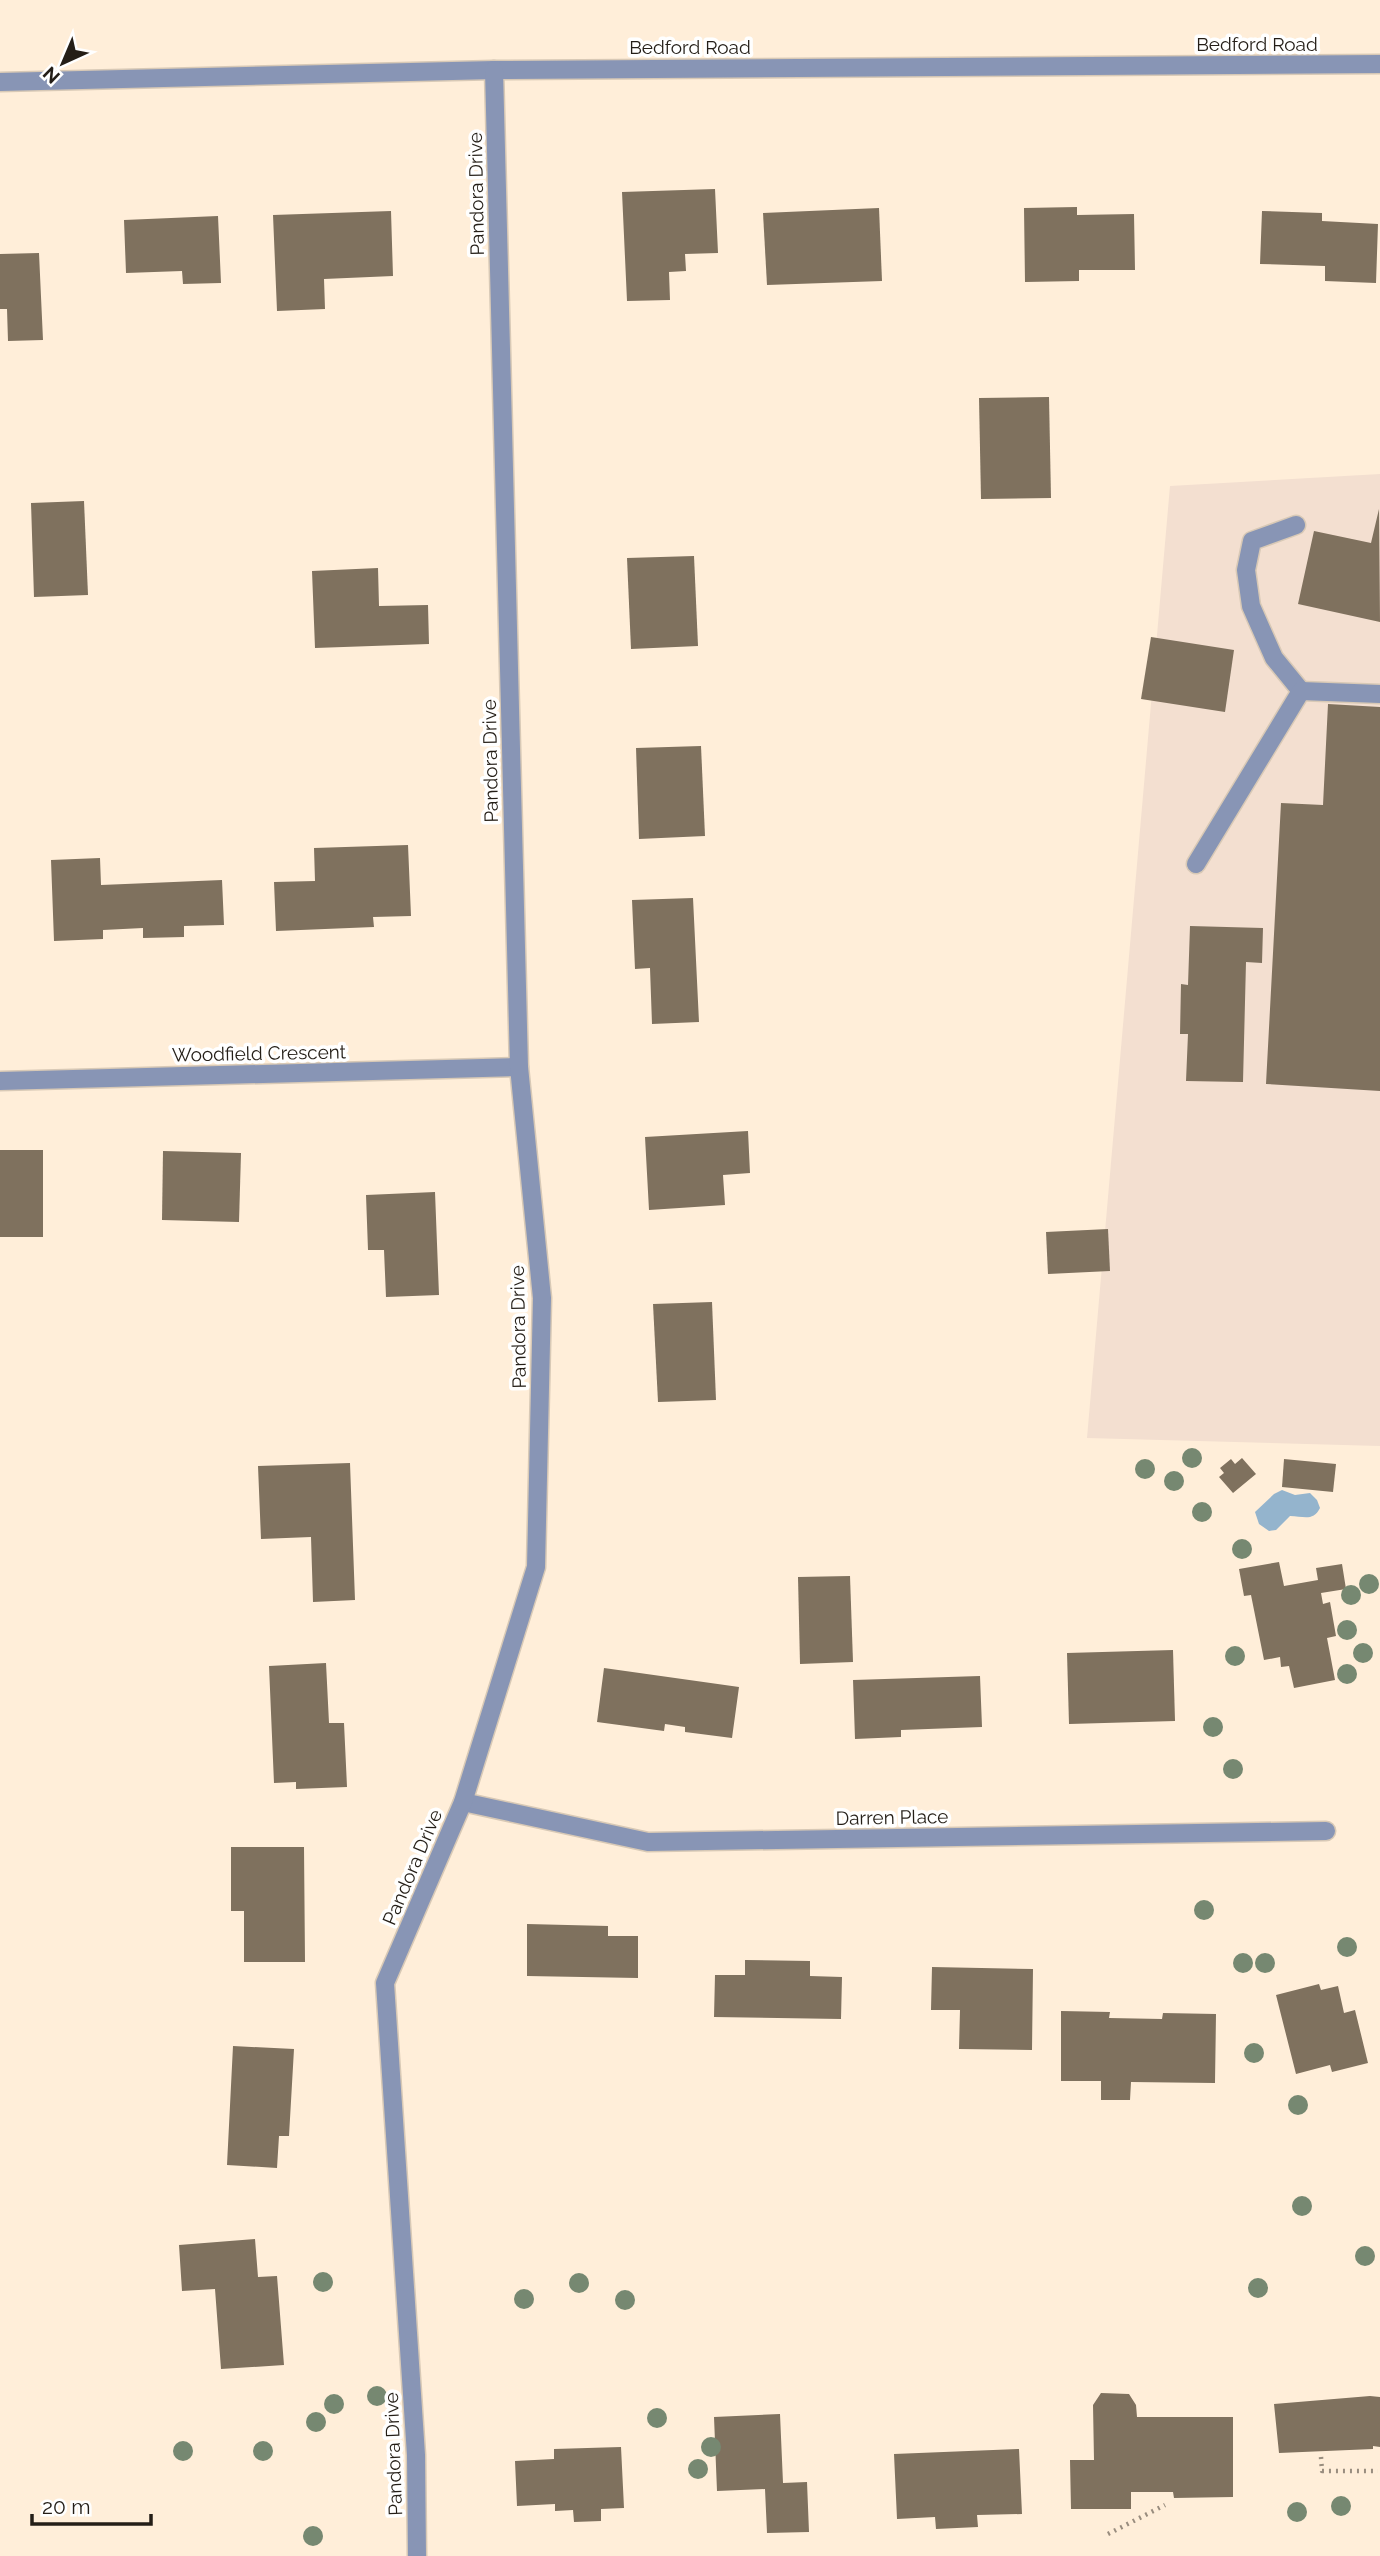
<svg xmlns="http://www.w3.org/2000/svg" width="1380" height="2556" font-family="Raleway,sans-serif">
<rect width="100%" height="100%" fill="#ffeed9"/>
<polygon fill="#f3dfd0" points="1380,474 1380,1446 1087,1438 1170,486"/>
<path fill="#94b4cd" d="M1282,1490L1295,1495L1310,1493L1317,1500L1320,1508C1313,1522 1303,1516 1290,1516L1276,1530L1269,1531L1259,1524L1255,1512L1274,1494Z"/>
<g fill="#7f715e">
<polygon points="715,189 718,253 685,254 686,271 669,272 670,300 627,301 622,192"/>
<polygon points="1077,207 1077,215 1134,214 1135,270 1079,270 1079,281 1025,282 1024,208"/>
<polygon points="879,208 882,281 767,285 763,213"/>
<polygon points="391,211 393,276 324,279 325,309 277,311 273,215"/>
<polygon points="1262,211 1322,213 1322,221 1378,224 1376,283 1325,281 1325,266 1260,264"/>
<polygon points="218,216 221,283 183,284 182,271 126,273 124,220"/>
<polygon points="39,253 43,340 8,341 7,309 0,309 0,254"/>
<polygon points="1049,397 1051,498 981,499 979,398"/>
<polygon points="84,501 88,595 34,597 31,503"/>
<polygon points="1379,509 1380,622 1298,604 1314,531 1371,543"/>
<polygon points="694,556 698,646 631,649 627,558"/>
<polygon points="378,568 379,606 428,605 429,644 315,648 312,571"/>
<polygon points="1151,637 1234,650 1225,712 1141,699"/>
<polygon points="1328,704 1380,707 1380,1091 1266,1084 1281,803 1323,805"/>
<polygon points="701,746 705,836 639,839 636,748"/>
<polygon points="408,845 411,916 373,917 374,927 276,931 274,882 315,881 314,848"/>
<polygon points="100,858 101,885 222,880 224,925 184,926 184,937 143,938 143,928 103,930 103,939 54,941 51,860"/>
<polygon points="693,898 699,1022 652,1024 650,968 635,969 632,900"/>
<polygon points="1190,926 1263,928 1262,963 1246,962 1243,1082 1186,1081 1188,1034 1180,1034 1181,984 1188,985"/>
<polygon points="748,1131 750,1173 723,1175 725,1205 649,1210 645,1137"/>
<rect x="0" y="1150" width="43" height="87"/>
<polygon points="163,1151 241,1153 239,1222 162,1220"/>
<polygon points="435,1192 439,1295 386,1297 384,1250 368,1250 366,1195"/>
<polygon points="1108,1229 1110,1271 1048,1274 1046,1232"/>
<polygon points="712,1302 716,1400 658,1402 653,1304"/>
<polygon points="1242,1458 1256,1474 1233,1493 1219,1477 1224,1473 1220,1468 1231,1459 1235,1464"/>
<polygon points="1284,1459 1336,1464 1333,1492 1282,1487"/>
<polygon points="350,1463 355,1600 313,1602 311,1537 261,1539 258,1466"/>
<polygon points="1279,1562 1284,1586 1318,1580 1316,1568 1342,1564 1346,1589 1321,1593 1323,1604 1330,1602 1336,1636 1327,1638 1335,1680 1294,1688 1289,1666 1281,1667 1280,1657 1264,1660 1251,1595 1244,1596 1239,1569"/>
<polygon points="850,1576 853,1662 800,1664 798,1577"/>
<polygon points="1173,1650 1175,1721 1069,1724 1067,1653"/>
<polygon points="326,1663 329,1723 344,1723 347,1787 296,1789 296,1782 274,1783 269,1666"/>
<polygon points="604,1668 739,1687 732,1738 685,1732 685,1727 665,1724 664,1731 597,1722"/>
<polygon points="980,1676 982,1727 901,1730 901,1737 855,1739 853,1680"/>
<polygon points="231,1847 304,1847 305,1962 244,1962 244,1911 231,1911"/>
<polygon points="527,1924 608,1926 608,1936 638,1936 638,1978 527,1976"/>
<polygon points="745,1960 810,1961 810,1976 842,1977 841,2019 714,2017 715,1975 745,1975"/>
<polygon points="932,1967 1033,1969 1032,2050 959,2049 960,2010 931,2010"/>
<polygon points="1319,1984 1321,1990 1338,1986 1344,2013 1355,2010 1368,2063 1332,2072 1330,2065 1296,2074 1276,1995"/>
<polygon points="1061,2011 1110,2012 1109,2018 1162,2019 1163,2013 1216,2014 1215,2083 1131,2082 1130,2100 1101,2100 1101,2081 1061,2081"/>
<polygon points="233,2046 294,2049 289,2136 279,2136 277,2168 227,2165"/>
<polygon points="255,2239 258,2277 277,2276 284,2365 221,2369 215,2289 182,2291 179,2245"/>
<polygon points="1101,2393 1129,2394 1136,2405 1137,2417 1233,2417 1233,2497 1174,2498 1173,2492 1131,2492 1131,2509 1071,2509 1070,2460 1094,2460 1093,2405"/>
<polygon points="1370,2396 1380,2397 1380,2447 1373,2446 1373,2449 1279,2453 1274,2404"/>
<polygon points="780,2414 783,2483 807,2482 809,2532 767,2533 765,2489 717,2491 714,2417"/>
<polygon points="621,2447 624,2508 601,2509 601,2521 574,2522 573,2510 555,2511 555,2504 517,2506 515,2461 554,2459 554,2449"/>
<polygon points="1019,2449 1022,2514 977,2515 978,2527 936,2529 935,2517 897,2519 894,2454"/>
</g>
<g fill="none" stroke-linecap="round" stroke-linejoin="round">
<g stroke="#d8c9b6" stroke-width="21">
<g id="minor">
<polyline points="0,82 494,70 1380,64"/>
<polyline points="1296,525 1252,541 1246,570 1251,606 1274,658 1301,691"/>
<polyline points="1196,864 1301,691 1380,694"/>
<polyline points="0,1081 519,1067"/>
<polyline points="463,1802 648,1842 1326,1831"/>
<polyline points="417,2556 416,2455 385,1983 463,1802 536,1567 542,1298 519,1067 494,70"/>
</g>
</g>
<g stroke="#998d7f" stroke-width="4.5" stroke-dasharray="2 5" stroke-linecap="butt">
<polyline points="1321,2457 1322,2471 1378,2471"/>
<polyline points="1108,2534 1165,2505"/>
</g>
<use href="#minor" stroke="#8895b5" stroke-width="18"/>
</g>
<g fill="#768871">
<circle cx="1192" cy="1458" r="10"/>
<circle cx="1145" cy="1469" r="10"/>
<circle cx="1174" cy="1481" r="10"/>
<circle cx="1202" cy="1512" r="10"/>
<circle cx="1242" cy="1549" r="10"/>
<circle cx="1369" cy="1584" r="10"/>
<circle cx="1351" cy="1595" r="10"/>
<circle cx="1347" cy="1630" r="10"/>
<circle cx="1363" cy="1653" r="10"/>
<circle cx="1235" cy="1656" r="10"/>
<circle cx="1347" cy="1674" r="10"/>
<circle cx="1213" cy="1727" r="10"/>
<circle cx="1233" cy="1769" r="10"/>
<circle cx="1204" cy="1910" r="10"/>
<circle cx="1347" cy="1947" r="10"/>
<circle cx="1243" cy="1963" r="10"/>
<circle cx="1265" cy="1963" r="10"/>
<circle cx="1254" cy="2053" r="10"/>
<circle cx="1298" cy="2105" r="10"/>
<circle cx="1302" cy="2206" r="10"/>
<circle cx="1365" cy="2256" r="10"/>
<circle cx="323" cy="2282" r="10"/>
<circle cx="579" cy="2283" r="10"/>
<circle cx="1258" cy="2288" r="10"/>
<circle cx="524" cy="2299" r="10"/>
<circle cx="625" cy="2300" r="10"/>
<circle cx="377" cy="2396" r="10"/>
<circle cx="334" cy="2404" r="10"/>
<circle cx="657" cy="2418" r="10"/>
<circle cx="316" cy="2422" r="10"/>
<circle cx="711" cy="2447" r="10"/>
<circle cx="183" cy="2451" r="10"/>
<circle cx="263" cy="2451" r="10"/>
<circle cx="698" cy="2469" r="10"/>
<circle cx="1341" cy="2506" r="10"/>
<circle cx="1297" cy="2512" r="10"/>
<circle cx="313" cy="2536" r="10"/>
</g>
<g text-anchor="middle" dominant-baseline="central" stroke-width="7" stroke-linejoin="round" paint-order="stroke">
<g font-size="19" fill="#241e17" stroke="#fff">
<text x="1257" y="44">Bedford Road</text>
<text x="690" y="47">Bedford Road</text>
<text transform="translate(476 194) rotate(-91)">Pandora Drive</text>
<text transform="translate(490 761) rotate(-91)">Pandora Drive</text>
<text transform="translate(259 1053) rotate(-1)">Woodfield Crescent</text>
<text transform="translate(518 1327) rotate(-91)">Pandora Drive</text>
<text transform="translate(892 1817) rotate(-1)">Darren Place</text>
<text transform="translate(412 1867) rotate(-67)">Pandora Drive</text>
<text transform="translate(393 2454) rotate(-92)">Pandora Drive</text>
</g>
</g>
<g transform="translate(63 63) rotate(224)" stroke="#ffffff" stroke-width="5" paint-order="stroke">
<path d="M0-5L12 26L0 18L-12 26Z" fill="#241e17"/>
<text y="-10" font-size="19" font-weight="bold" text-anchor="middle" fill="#241e17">N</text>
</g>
<path d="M32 2514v10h119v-10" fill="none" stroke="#241e17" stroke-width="3.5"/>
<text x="42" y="2514" font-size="21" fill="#241e17" stroke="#ffffff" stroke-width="5" paint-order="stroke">20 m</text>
</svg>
